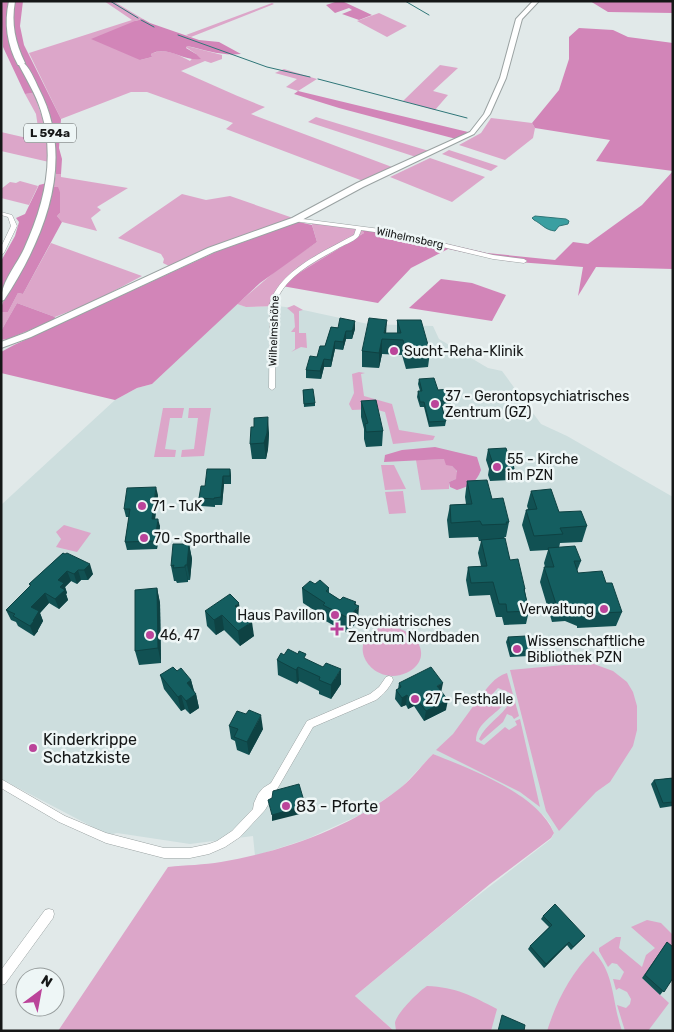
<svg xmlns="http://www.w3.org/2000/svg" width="674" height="1032" font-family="Rubik,sans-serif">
<rect width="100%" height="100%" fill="#e1e9e9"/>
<polygon fill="#cddede" points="237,304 246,307 277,306 294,308 368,324 433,326 439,339 488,368 502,371 541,424 567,436 673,497 673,1031 394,1031 355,996 458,911 551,839 554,833 550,824 544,816 519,795 433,754 400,789 362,814 307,839 255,856 253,836 190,844 117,833 108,835 1,779 1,505 115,400 137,388 152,384"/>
<g fill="#dca6c9">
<path d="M104,1H113L143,19L135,21L140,60L152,57L151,54C164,47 179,55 190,61L196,54L186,47L187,46L222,55V59L211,63L205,61L181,71C209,83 236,96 265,107L251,114L392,167L363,181L226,129L233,123L147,92H131L61,119L29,53L132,20Z"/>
<polygon points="272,3 274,4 191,37 186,35"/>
<polygon points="379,13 407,26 387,37 357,21"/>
<polygon points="440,65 458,68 433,91 448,95 435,110 403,101"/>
<polygon points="284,69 317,79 298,91 286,87 297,79 275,73"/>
<polygon points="34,93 45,126 49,162 1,151 1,132 40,141 36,114 25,94"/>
<polygon points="316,117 429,151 416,157 308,122"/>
<polygon points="491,118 532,123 535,128 533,138 505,160 459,145 481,133"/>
<polygon points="449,150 498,166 491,171 442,154"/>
<polygon points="430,158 485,177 452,202 390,177"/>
<polygon points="56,174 61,174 61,177 128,188 97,207 101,210 91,218 97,231 62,222 57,216 60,213 60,192 53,187"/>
<polygon points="20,181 38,186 29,205 1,198 1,189 10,182 16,183"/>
<polygon points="182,194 206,200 230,196 293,218 230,240 169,266 163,263 164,259 161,254 118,238"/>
<polygon points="311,221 360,227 364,233 294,276 282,286 277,306 246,307 237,304 279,268 317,242"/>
<polygon points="51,243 142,276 93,302 55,317 17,303 1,331 1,312 8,312 18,293 23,294"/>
<polygon points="294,305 303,310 299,311 299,333 306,333 307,348 301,347 291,352 295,349 295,332 291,332 295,327 294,314 287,308"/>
<polygon points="359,372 365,373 361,374 364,396 392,404 399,430 435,436 433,440 393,444 385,412 374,409 352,410 349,404 354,393 352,374"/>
<polygon points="163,408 184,408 182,418 170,418 165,449 176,450 175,457 154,457"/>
<polygon points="189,408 211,408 204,456 181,457 182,450 194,449 198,418 188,418"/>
<polygon points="445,459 456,470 458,475 456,479 449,482 449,489 421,490 416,460"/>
<polygon points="381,465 394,465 406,489 385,490"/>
<polygon points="403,491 406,513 389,514 385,492"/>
<polygon points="64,525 91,533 77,552 56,547 61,539 56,532"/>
<path d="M382,627C414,623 438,658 406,673C373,688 341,642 382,627Z"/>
<polygon points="591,663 613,671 627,682 633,692 637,706 637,730 633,746 610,782 596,792 559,831 546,811 510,670 564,665 591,665"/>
<path d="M507,673L519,716L514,719L512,716L507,714L503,722L481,741L479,739C487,722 504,716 512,698L510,693L498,688L486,701L479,699C487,688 494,677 507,673Z"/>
<path d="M501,693L505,696L506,701C496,716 476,722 476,741L484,745L505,727L509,730L517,725L515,721L520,719L540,807L520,792L436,750L453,734L477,701L489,707Z"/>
<path d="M433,754C470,769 537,793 554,833L551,838L490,884L355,996L394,1031H58L168,867C186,865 204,865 221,862C284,851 348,829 399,789C411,780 422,765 433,754Z"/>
<polygon points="647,920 661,923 673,935 673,953 642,978 669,1003 648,1031 625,1031 617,1005 626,1008 630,1004 631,999 627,992 619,988 616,990 613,979 620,980 624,972 617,964 612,963 608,967 599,951 599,948 616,937 621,937 619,948 642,967 646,955 655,948 631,927"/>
<path d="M593,951C615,972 612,1003 622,1031H547C557,1000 570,975 593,951Z"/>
<path d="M427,986C456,987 472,996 497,1009L491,1031H396C396,1030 395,1023 395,1023C396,1014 419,991 427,986Z"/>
</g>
<g fill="#d285b8">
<path d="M1,1H9C0,34 20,65 34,93L25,94L3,47Z"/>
<polygon points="14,1 23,1 20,26 24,45 61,119 59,148 62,159 61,174 56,174 56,150 48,108 19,52 11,24"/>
<polygon points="333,1 342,1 372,15 359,20 342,14 352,10 349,8 335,13 326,5 335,2"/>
<polygon points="590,1 673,1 673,13 608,12"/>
<path d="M143,19L150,23L199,40L219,42L241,54C221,56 206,50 187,46L186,48L196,54L201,59C183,62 168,45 151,54L152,57L140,60L91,39L135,21Z"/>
<polygon points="579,28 613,30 628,37 673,43 673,171 596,161 610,140 535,128 532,123 559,90 569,59 569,37"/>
<polygon points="298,91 468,132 456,139 339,108 294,94"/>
<polygon points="673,171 673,269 596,267 578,296 583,267 506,261 448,249 411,268 378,303 282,286 294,276 364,233 360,227 386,230 487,253 555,260 573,242 588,244 642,205"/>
<polygon points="47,183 36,223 17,264 1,292 1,261 15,236 19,222 16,218 25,214 39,185"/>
<path d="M53,187H58L60,192V213L57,216L62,222L23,294L18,293L8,312H1C1,299 13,286 18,273C32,245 47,218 53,187Z"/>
<polygon points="299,222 312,225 317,242 260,283 152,384 137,388 115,400 1,373 1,352 14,345 218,251"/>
<polygon points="441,279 472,283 506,295 492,321 409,308"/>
<polygon points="17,303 55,317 54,320 8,339 1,340 1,331"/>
<path d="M435,447L477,457L481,470C476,483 470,486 457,490L450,487L449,482L456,479L457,471L452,466L446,465L444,459L384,462L385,455L402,450Z"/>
</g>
<path fill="#3a9fa1" stroke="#2f7678" d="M535,216L566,219L569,221L568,224L559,226L555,231C545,230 542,224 534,220L532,218Z"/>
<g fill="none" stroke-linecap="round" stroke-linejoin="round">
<g stroke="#2f7678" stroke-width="1">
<polyline points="110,1 138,18"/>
<polyline points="405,1 429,15"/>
<polyline points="141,20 154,27"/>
<polyline points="178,35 267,67 310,77"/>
<polyline points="318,79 467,118"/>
</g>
<g stroke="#9aa2a2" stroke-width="1">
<g id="street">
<polygon points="1,212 12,215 17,226 4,253 1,255 1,247 11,226 8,217 1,215"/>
<path d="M295,218L388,230L493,255L524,259L527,261L524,263L493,259L388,234L361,230C361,231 359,236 358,237C353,242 343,245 337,249C314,262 284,277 276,303L275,388L272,390L269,388L270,303C280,270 325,251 354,235L356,229L293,221V219Z"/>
<path d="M389,676L392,677L393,680C389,688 384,694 376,700L313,727L265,810L240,837L225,847L209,854L190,858H164L106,843L59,822L1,788V779L65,816L106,833L164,848H190L209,844L217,841L232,831L253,809L254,803L258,794L263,788L271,783L307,721L370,694L379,687L386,677Z"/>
<polygon points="49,909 53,910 54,914 53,918 5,984 1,985 1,970 45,910"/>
</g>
</g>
<g stroke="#9aa2a2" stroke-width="2">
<polygon id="secondary" points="533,1 539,1 522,19 506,78 490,114 474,134 363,187 298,222 214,252 31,337 1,348 1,342 25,333 208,248 292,218 357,183 470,132 484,114 500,78 516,19"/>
</g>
<g stroke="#9aa2a2" stroke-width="2">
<path id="primary" d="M21,61C29,65 35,81 39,89C76,160 45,238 4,300L1,301C1,282 16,266 24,249C44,205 56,159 41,111C36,94 26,79 18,63Z"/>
</g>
<g stroke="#9aa2a2" stroke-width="2">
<path id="highway" d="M9,1H15C11,24 15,42 25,63L21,65H18C7,45 4,23 9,1Z"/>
</g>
<use href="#street" fill="#fff" fill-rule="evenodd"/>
<use href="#secondary" fill="#fff" fill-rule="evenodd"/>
<use href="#primary" fill="#fff" fill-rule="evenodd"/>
<use href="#highway" fill="#fff" fill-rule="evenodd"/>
</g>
<g fill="#115153">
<polygon points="397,320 430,352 428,367 406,369 402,355 382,354 379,368 362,367 362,351 386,333 397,333"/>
<polygon points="331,327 355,329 352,339 346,339 343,350 335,349 331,367 324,367 321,379 306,378 306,370 325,346"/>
<polygon points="419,379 438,390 451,400 451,406 442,406 446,421 445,426 429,427 424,407 420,407 417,397 418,391 420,391 418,384"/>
<polygon points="303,390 315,403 315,406 304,407"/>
<polygon points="361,401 383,431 382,446 366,447 364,439 364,429 361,417"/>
<polygon points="269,433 268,449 266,459 252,459 250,444"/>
<polygon points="488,449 511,463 514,469 512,480 490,481 488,475 489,469 486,460"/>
<polygon points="230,469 231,477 231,484 224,484 222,505 215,505 215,507 201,506 199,498 205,486"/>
<polygon points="467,481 492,499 509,522 506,537 504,537 504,538 510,560 525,589 525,592 529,611 526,624 504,625 502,617 496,617 490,595 469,596 466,580 468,567 481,566 478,553 481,541 479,541 478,537 449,538 447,520 450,505 466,504 465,497"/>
<polygon points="531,491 559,512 587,526 582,542 560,543 559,548 581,561 577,571 578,573 606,583 622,612 616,626 577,628 577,626 565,621 552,622 540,582 544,567 545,567 544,563 548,550 530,551 522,525 526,510 528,509 527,506"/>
<polygon points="158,495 155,519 160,526 157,549 127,550 125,542 129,517 126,517 124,509"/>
<polygon points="189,544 192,559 190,580 188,580 188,582 177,583 176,581 174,581 171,566"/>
<polygon points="63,553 93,574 88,580 81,580 77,584 71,581 65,587 67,593 66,594 68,600 59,609 49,603 40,613 43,621 38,630 38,631 34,636 18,626 16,622 11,620 6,610 30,586 29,584"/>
<polygon points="315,584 329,588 329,593 340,600 356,605 358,621 347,633 324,620 323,616 303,603 302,588"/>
<polygon points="157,588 160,603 161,663 139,665 135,651"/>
<polygon points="240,610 254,636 240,646 224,630 216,635 207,626 205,611"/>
<polygon points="508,637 530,651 529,656 510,657 506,642"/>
<polygon points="284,655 306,659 341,684 331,699 319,694 319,691 299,681 297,684 278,675 277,660"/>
<polygon points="177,671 191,680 194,692 196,694 199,708 190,714 185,709 181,711 164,689 160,675"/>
<polygon points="399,683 442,692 446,710 424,721 414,706 408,709 406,705 401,707 395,699 396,690 398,689"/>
<polygon points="229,726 263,729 249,755 237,750 235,741 231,739"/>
<polygon points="673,778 673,806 660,808 651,784 654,780"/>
<polygon points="543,916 582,939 571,950 567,945 544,968 528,949 530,946 549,927 541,919"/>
<polygon points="667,942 673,947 673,979 660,995 642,978"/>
</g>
<g fill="#0e4243">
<polygon points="387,320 386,335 384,333"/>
<polygon points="355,321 355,329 352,339 352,331"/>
<polygon points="346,331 346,339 343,350 343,342"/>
<polygon points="382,339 382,354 379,368 379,353"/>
<polygon points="335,341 335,349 331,367 331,360"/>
<polygon points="324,359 324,367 321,379 320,371"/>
<polygon points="268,417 269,433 268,449 266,459 264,443"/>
<polygon points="230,469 231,477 231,484 230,476"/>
<polygon points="223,476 224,484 222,505 221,497"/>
<polygon points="156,487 158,495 154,527 152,519"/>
<polygon points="158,519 160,526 157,549 155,541"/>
<polygon points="189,544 192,559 190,580 187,565"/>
<polygon points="90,564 93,574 88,580 84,570"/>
<polygon points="185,565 188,580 188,582 185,567"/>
<polygon points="78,570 81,580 77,584 74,574"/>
<polygon points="67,571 71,581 65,587 67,593 66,594 68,600 59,609 55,599 58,580"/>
<polygon points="157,588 160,603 161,663 158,648"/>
<polygon points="45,593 49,603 40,613 43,621 38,630 38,631 34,636 30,626 31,607"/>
<polygon points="356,602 356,610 359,606 358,621 347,633 348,618"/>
<polygon points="239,603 241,618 235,606"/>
<polygon points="222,615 224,630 216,635 214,620"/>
<polygon points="252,622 254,636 240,646 238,631"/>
<polygon points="298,667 299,681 297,684 296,670"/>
<polygon points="341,669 341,684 331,699 331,685"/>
<polygon points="191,680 195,694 187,683"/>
<polygon points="443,683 441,693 437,686"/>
<polygon points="196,694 199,708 190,714 186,701"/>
<polygon points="181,695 185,709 181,711 178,697"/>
<polygon points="407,695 406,705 401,707 402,698"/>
<polygon points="415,697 414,706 408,709 410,700"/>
<polygon points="448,700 446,710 424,721 426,711"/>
<polygon points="261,715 263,729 249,755 247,742"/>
<polygon points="304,801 304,807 300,808 300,814 272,821 272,815 298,802"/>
<polygon points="569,942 567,945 544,968 546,964"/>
</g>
<g fill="#145e60" stroke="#0e4243">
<polygon points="340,318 355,321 352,331 346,331 343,342 335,341 331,360 324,359 320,371 306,370 310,356 317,357 320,346 325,346 331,327 338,328"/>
<polygon points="369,318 387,320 384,333 401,333 397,320 421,320 430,352 407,354 403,340 382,339 379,353 362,351"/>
<polygon points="434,378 438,390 449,389 451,400 440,401 446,421 429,422 424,402 420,402 418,391 422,391 419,379"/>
<polygon points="313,389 315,403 304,404 303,390"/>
<polygon points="376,400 383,431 366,432 365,424 368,423 361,401"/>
<polygon points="268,417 267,433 264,443 250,444 251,427 254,427 254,418"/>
<polygon points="506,448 511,463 513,463 514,469 492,471 490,465 493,464 488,449"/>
<polygon points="207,469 230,469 230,476 223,476 221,497 214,498 214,499 199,498 201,486 205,486"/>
<polygon points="487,480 492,499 503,498 509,522 506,522 507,524 482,525 480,521 451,523 450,505 472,504 467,481"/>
<polygon points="156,487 152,519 158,519 155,541 125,542 130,509 124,509 127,488"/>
<polygon points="551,489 559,512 581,511 587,526 560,528 563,534 534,536 526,510 537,509 531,491"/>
<polygon points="505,538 510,560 518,559 525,589 524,589 529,611 507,612 506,604 499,604 493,582 471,583 468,567 487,566 481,540"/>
<polygon points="173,544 189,544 187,565 185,565 185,567 173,568 174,565 171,566"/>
<polygon points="575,546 581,561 574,561 578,573 602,571 606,583 612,583 622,612 582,614 582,611 570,607 557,607 544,567 554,567 548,548"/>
<polygon points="63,553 65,554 67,553 90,564 84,570 78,570 74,574 67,571 58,580 64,583 60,587 65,590 55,599 45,593 31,607 39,611 33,621 34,621 30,626 13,616 15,614 6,610 31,585 29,584"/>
<polygon points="320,580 329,588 326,591 340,600 343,597 356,602 354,604 359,606 348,618 323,605 325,603 302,588 310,581 315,584"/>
<polygon points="157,588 158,648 135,651 135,590"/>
<polygon points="230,594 239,603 235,606 252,622 238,631 222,615 214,620 205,611"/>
<polygon points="526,636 530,651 511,652 508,637"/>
<polygon points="288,649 298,654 299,651 306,654 304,658 323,667 326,663 341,669 331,685 319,680 320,677 298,667 296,670 277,660 281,653 284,655"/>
<polygon points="173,667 177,671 181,668 191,680 187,683 196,694 186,701 181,695 178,697 160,675"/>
<polygon points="431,667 443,683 437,686 448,700 426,711 415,697 410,700 407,695 402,698 396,690 401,687 399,683"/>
<polygon points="249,710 261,715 247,742 234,737 238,729 229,726 237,711 246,714"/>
<polygon points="673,778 673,802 663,803 654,780"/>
<polygon points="299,784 304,801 298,802 300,807 272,815 268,800 272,798 273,791"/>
<polygon points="555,904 585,936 573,947 569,942 546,964 530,946 552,925 543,916"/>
<polygon points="667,942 673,947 673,978 664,992 645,975"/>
<polygon points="502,1015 525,1025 524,1031 498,1031"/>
</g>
<g fill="#bb449a" stroke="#eef6f6" stroke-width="2">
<circle cx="394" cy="351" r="5"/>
<circle cx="435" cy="404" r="5"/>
<circle cx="497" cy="467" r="5"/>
<circle cx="142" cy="506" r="5"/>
<circle cx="144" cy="538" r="5"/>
<circle cx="604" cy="609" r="5"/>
<circle cx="335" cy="615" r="5"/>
<path d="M334.5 621.5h5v5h5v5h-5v5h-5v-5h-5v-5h5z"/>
<circle cx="150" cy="635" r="5"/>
<circle cx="517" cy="649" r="5"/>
<circle cx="415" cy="699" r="5"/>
<circle cx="33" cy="748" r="5"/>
<circle cx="286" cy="806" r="5"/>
</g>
<g text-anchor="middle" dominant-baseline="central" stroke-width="5" stroke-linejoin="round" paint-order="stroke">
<g font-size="11" fill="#151717" stroke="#eef6f6">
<text transform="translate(410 238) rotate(12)">Wilhelmsberg</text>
<text transform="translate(274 331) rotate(-88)">Wilhelmshöhe</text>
</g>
<rect fill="#eef6f6" stroke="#565a5a" stroke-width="1" x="24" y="123.5" width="52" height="19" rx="4"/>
<g font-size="12" font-weight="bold" fill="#151717">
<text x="50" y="133">L 594a</text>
</g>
<g font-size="14" fill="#151717" stroke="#eef6f6" text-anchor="start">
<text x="404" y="351">Sucht-Reha-Klinik</text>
<text x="445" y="396">37 - Gerontopsychiatrisches<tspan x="445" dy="16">Zentrum (GZ)</tspan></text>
<text x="507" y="459">55 - Kirche<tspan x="507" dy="16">im PZN</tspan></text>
<text x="152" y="506">71 - TuK</text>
<text x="154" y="538">70 - Sporthalle</text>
<text x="594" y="609" text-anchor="end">Verwaltung</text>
<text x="325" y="615" text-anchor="end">Haus Pavillon</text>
<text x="348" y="621">Psychiatrisches<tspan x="348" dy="16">Zentrum Nordbaden</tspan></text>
<text x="160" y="635">46, 47</text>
<text x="527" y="641">Wissenschaftliche<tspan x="527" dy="16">Bibliothek PZN</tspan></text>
<text x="425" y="699">27 - Festhalle</text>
</g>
<g font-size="16" fill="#151717" stroke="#eef6f6" text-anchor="start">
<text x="43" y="739">Kinderkrippe<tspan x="43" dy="18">Schatzkiste</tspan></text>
<text x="296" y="806">83 - Pforte</text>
</g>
</g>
<rect width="674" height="1032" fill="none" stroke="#151717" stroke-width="5"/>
<g transform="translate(40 992) rotate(32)"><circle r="24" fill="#eef6f6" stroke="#979d9d"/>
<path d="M0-4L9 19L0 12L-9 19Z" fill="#bb449a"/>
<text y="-8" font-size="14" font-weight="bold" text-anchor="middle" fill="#151717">N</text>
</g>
</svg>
